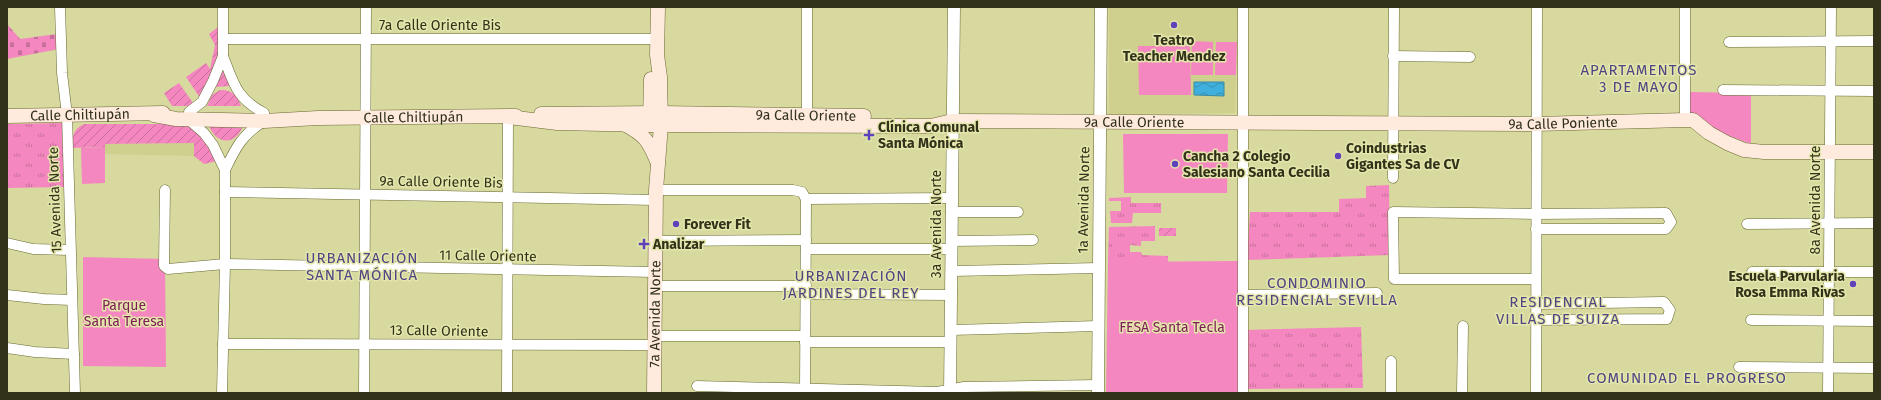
<svg xmlns="http://www.w3.org/2000/svg" width="1881" height="400" font-family="'Fira Sans',sans-serif">
<defs>
<pattern id="grass-tufts" width="24" height="20" patternUnits="userSpaceOnUse"><rect width="24" height="20" fill="#f587c0"/><path d="M3 7l-1-3M5 7V3M7 7l1-3M15 17l-1-3M17 17v-4M19 17l1-3" fill="none" stroke="#c76f9b"/></pattern>
<pattern id="cemetery-stones" width="16" height="16" patternUnits="userSpaceOnUse"><rect width="16" height="16" fill="#f587c0"/><path d="M2 7V4a2 2 0 0 1 4 0v3zM10 15v-3a2 2 0 0 1 4 0v3z" fill="#c76f9b"/></pattern>
<pattern id="garden-furrows" width="10" height="10" patternUnits="userSpaceOnUse"><rect width="10" height="10" fill="#f587c0"/><path d="M-1 1l2-2M0 10L10 0M9 11l2-2" fill="none" stroke="#c76f9b"/></pattern>
<pattern id="water-waves" width="16" height="10" patternUnits="userSpaceOnUse"><rect width="16" height="10" fill="#3fb0dd"/><path d="M0 5q4-4 8 0t8 0" fill="none" stroke="#3590b2"/></pattern>
</defs>
<rect width="100%" height="100%" fill="#d7d99e"/>
<g fill="#cfd08e">
<polygon points="1109,7 1238,7 1235,113 1109,114"/>
<polygon points="194,143 194,156 105,154 105,144"/>
</g>
<g fill="url(#grass-tufts)">
<polygon points="62,123 65,187 7,188 7,124"/>
<polygon points="1389,185 1390,255 1247,260 1250,212 1339,212 1339,199 1366,198 1366,186"/>
<polygon points="1131,197 1131,203 1161,203 1161,213 1133,213 1132,223 1111,223 1110,211 1121,211 1121,201 1109,201 1109,198"/>
<polygon points="1155,226 1155,241 1141,241 1141,246 1130,245 1130,252 1141,252 1142,255 1168,256 1168,262 1108,262 1109,227"/>
<polygon points="1361,327 1363,388 1247,389 1246,330"/>
</g>
<polygon fill="url(#cemetery-stones)" points="7,24 20,39 57,34 59,49 7,59"/>
<g fill="#f587c0">
<polygon points="1192,41 1213,42 1213,75 1191,75"/>
<polygon points="1216,42 1237,42 1236,75 1215,75"/>
<polygon points="1138,46 1190,46 1191,95 1139,95"/>
<polygon points="1689,92 1751,93 1751,144 1724,134 1690,115"/>
<polygon points="1123,134 1228,134 1227,193 1124,193"/>
<polygon points="105,147 105,183 82,184 81,148"/>
<polygon points="83,257 165,259 166,367 83,366"/>
<polygon points="1238,261 1238,393 1106,393 1108,262"/>
</g>
<g fill="url(#garden-furrows)">
<polygon points="222,24 221,56 200,98 186,77 206,63 210,69 215,45 209,34"/>
<polygon points="223,63 230,86 215,87"/>
<polygon points="179,83 193,103 188,106 172,106 164,93"/>
<path d="M220,90C231,89 238,96 241,106H207L212,95Z"/>
<path d="M84,124H188L200,133L217,161L204,164L194,156V143L105,144V147L72,148C72,137 73,129 84,124Z"/>
<path d="M209,125H243C237,146 215,145 209,125Z"/>
<rect x="1159" y="228" width="17" height="8"/>
</g>
<polygon fill="url(#water-waves)" stroke="#3b8aa3" points="1194,82 1224,82 1224,96 1194,95"/>
<g fill="none" stroke-linecap="round" stroke-linejoin="round">
<g stroke="#696932" stroke-width="11">
<g id="minor">
<polyline points="60,7 62,73 67,115 75,393"/>
<polyline points="1685,7 1685,120"/>
<polyline points="223,39 657,39"/>
<polyline points="1729,42 1874,41"/>
<path d="M223,56C234,84 236,98 264,113"/>
<polyline points="1393,56 1470,57"/>
<polyline points="1723,90 1874,91"/>
<polyline points="189,112 202,102 213,81 223,56 223,7"/>
<polyline points="189,120 204,133 213,145 225,170 225,264 222,393"/>
<polyline points="807,122 807,7"/>
<path d="M225,170C236,147 242,135 264,121"/>
<polyline points="1393,178 1394,7"/>
<polyline points="165,190 164,266 168,269 225,264 655,272"/>
<polyline points="656,190 793,190 802,192 806,199 805,393"/>
<polyline points="225,192 656,200"/>
<polyline points="806,199 951,198"/>
<polyline points="951,212 1018,212"/>
<polyline points="1747,224 1874,223"/>
<polyline points="655,241 806,240"/>
<polyline points="951,241 1033,240"/>
<polyline points="7,243 33,249 70,250"/>
<polyline points="806,249 951,249"/>
<polyline points="951,271 1098,268"/>
<polyline points="1752,272 1874,272"/>
<polyline points="1536,279 1394,279 1393,212 1536,214 1666,213 1671,222 1666,229 1536,229"/>
<polyline points="655,286 806,286"/>
<polyline points="806,294 951,295"/>
<polyline points="7,295 44,299 72,300"/>
<polyline points="1242,295 1377,293"/>
<polyline points="1536,320 1667,319 1670,310 1664,302 1536,304"/>
<polyline points="1751,320 1874,321"/>
<polyline points="951,330 1098,326"/>
<polyline points="655,336 805,336"/>
<polyline points="805,342 950,342"/>
<polyline points="223,344 655,345"/>
<polyline points="7,348 35,352 74,354"/>
<polyline points="1739,367 1874,368"/>
<polyline points="697,386 937,392 964,387 1098,385"/>
<polyline points="364,393 366,7"/>
<polyline points="507,393 508,117"/>
<polyline points="1243,393 1243,7"/>
<polyline points="1391,393 1391,361"/>
<polyline points="1462,393 1463,326"/>
<polyline points="1536,393 1537,7"/>
<polyline points="1828,393 1831,7"/>
</g>
</g>
<g stroke="#696932" stroke-width="13">
<g id="tertiary">
<polyline points="950,393 954,7"/>
<polyline points="1098,393 1101,7"/>
</g>
</g>
<g stroke="#696932" stroke-width="15">
<g id="secondary">
<path id="s1" d="M541,114L660,113L864,116"/>
<path id="s2" d="M154,115L176,119L264,121L318,118L516,116"/>
<path id="s3" d="M7,116L163,113"/>
<path id="s4" d="M508,117L557,123L650,125L931,126L952,121L1536,124L1685,120H1693L1709,133L1727,143L1744,150L1764,152H1874"/>
<polyline points="650,122 651,79"/>
<path d="M626,125C645,135 649,142 657,161"/>
<path id="s5" d="M654,393L656,190L661,125L660,77L657,55L658,7"/>
</g>
</g>
<use href="#minor" stroke="#fff" stroke-width="10"/>
<use href="#tertiary" stroke="#fff" stroke-width="12"/>
<use href="#secondary" stroke="#ffeade" stroke-width="14"/>
</g>
<g fill="#5f42ba" stroke="#e4e6ab" stroke-width="1.5">
<circle cx="1174" cy="25" r="4"/>
<path d="M867 129h4v4h4v4h-4v4h-4v-4h-4v-4h4z"/>
<circle cx="1338" cy="156" r="4"/>
<circle cx="1175" cy="164" r="4"/>
<circle cx="676" cy="224" r="4"/>
<path d="M642 238h4v4h4v4h-4v4h-4v-4h-4v-4h4z"/>
<circle cx="1853" cy="284" r="4"/>
</g>
<g text-anchor="middle" dominant-baseline="central" stroke-width="3" stroke-linejoin="round" paint-order="stroke">
<g font-size="14" fill="#32321b" stroke="#e4e6ab">
<text x="440" y="25">7a Calle Oriente Bis</text>
<text stroke="none"><textPath href="#s3" startOffset="73">Calle Chiltiupán</textPath></text>
<text stroke="none"><textPath href="#s1" startOffset="265">9a Calle Oriente</textPath></text>
<text stroke="none"><textPath href="#s2" startOffset="260">Calle Chiltiupán</textPath></text>
<text stroke="none"><textPath href="#s4" startOffset="627">9a Calle Oriente</textPath></text>
<text stroke="none"><textPath href="#s4" startOffset="1056">9a Calle Poniente</textPath></text>
<text transform="translate(441 182) rotate(1)">9a Calle Oriente Bis</text>
<text transform="translate(55 200) rotate(-92)">15 Avenida Norte</text>
<text transform="translate(1084 200) rotate(-89)">1a Avenida Norte</text>
<text transform="translate(1815 200) rotate(-90)">8a Avenida Norte</text>
<text transform="translate(936 224) rotate(-90)">3a Avenida Norte</text>
<text transform="translate(488 256) rotate(1)">11 Calle Oriente</text>
<text stroke="none"><textPath href="#s5" startOffset="79">7a Avenida Norte</textPath></text>
<text transform="translate(439 331) rotate(1)">13 Calle Oriente</text>
</g>
<g font-size="14" font-weight="bold" fill="#32321b" stroke="#e4e6ab" text-anchor="start">
<text x="1174" y="40" text-anchor="middle">Teatro<tspan x="1174" dy="16">Teacher Mendez</tspan></text>
<text x="878" y="127">Clínica Comunal<tspan x="878" dy="16">Santa Mónica</tspan></text>
<text x="1346" y="148">Coindustrias<tspan x="1346" dy="16">Gigantes Sa de CV</tspan></text>
<text x="1183" y="156">Cancha 2 Colegio<tspan x="1183" dy="16">Salesiano Santa Cecilia</tspan></text>
<text x="684" y="224">Forever Fit</text>
<text x="653" y="244">Analizar</text>
<text x="1845" y="276" text-anchor="end">Escuela Parvularia<tspan x="1845" dy="16">Rosa Emma Rivas</tspan></text>
</g>
<g font-size="14" fill="#7c1b55" stroke="#e4e6ab">
<text x="124" y="305">Parque<tspan x="124" dy="16">Santa Teresa</tspan></text>
<text x="1172" y="327">FESA Santa Tecla</text>
</g>
<g font-size="15" letter-spacing="1" fill="#504583" stroke="#e4e6ab">
<text x="1639" y="70">APARTAMENTOS<tspan x="1639" dy="17">3 DE MAYO</tspan></text>
<text x="362" y="258">URBANIZACIÓN<tspan x="362" dy="17">SANTA MÓNICA</tspan></text>
<text x="851" y="276">URBANIZACIÓN<tspan x="851" dy="17">JARDINES DEL REY</tspan></text>
<text x="1317" y="283">CONDOMINIO<tspan x="1317" dy="17">RESIDENCIAL SEVILLA</tspan></text>
<text x="1558" y="302">RESIDENCIAL<tspan x="1558" dy="17">VILLAS DE SUIZA</tspan></text>
<text x="1687" y="378">COMUNIDAD EL PROGRESO</text>
</g>
</g>
<rect width="1881" height="400" fill="none" stroke="#32321b" stroke-width="16"/>
</svg>
